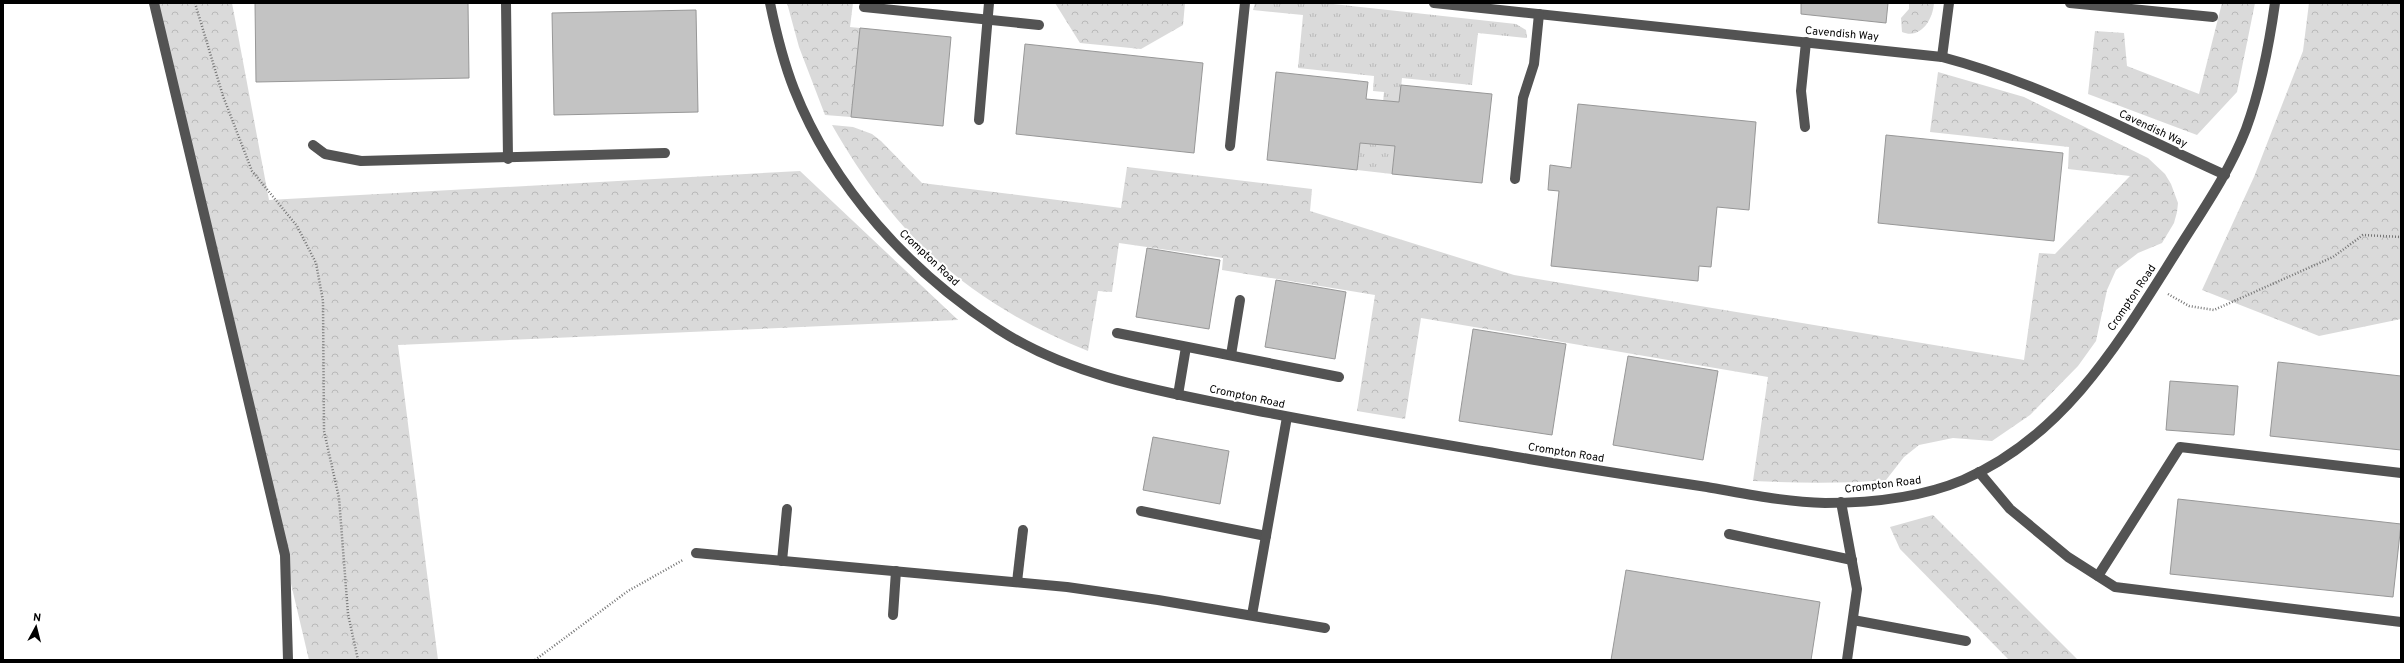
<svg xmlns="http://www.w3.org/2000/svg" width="2404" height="663" font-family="Overpass,sans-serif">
<defs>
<pattern id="grass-tufts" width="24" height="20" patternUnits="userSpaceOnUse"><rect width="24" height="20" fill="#dadada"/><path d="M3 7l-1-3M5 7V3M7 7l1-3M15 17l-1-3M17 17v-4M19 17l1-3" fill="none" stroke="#b9b9b9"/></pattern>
<pattern id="forest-crowns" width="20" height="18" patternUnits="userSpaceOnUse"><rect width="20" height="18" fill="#dadada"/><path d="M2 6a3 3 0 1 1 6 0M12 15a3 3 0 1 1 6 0" fill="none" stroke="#b9b9b9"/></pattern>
</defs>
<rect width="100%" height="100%" fill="#fff"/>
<polygon fill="url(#grass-tufts)" points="1255,3 1324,3 1516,24 1526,30 1527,38 1478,33 1472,85 1402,78 1392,174 1357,170 1360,143 1379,144 1384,92 1373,91 1374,76 1298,68 1303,15 1253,10"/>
<g fill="url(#forest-crowns)">
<polygon points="154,3 232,3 269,200 800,171 958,320 398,345 438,660 309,660"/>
<polygon points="787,3 853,3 850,27 860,28 851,117 825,115 799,47"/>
<polygon points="1055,3 1185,3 1183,25 1141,49 1080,43"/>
<path d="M1909,3H1934C1933,19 1921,40 1902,32L1901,18L1909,9Z"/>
<polygon points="2222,3 2255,3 2237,92 2197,135 2088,94 2095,31 2124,33 2127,66 2199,94"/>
<polygon points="2309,3 2401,3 2401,319 2319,336 2202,290 2254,177 2303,51"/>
<path d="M1938,72L2024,97L2148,158L2165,174L2171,184L2178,203L2177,212L2174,223L2162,243L2138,253L2116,270L2107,290L2096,341L2078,366L2030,415L1992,441L1953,438L1919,445L1904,457L1886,480C1841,484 1798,483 1753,481L1768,377L1421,318L1405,419L1357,411L1375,295L1222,270L1223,258L1119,243L1112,292L1098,291L1088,351C969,303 895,236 832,125L853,127L872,134L881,141L922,183L1121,208L1127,167L1312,189L1310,211L1514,275L2024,360L2039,253L2055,254L2130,176L2068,169L2069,147L1930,132Z"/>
<polygon points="1933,515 2078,660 2009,660 1900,549 1890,527"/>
</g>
<g fill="#c3c3c3" stroke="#979797">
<polygon points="255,3 468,3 469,78 256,82"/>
<polygon points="1801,3 1888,3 1886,23 1801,14"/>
<polygon points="696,10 698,112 554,115 552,13"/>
<polygon points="860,28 951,37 943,126 851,117"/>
<polygon points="1025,44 1203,63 1194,153 1016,134"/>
<polygon points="1276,72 1368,82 1366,99 1399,102 1401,85 1492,94 1482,183 1392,174 1395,146 1360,143 1357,170 1267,160"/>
<polygon points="1578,104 1756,122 1749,210 1717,207 1711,267 1699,266 1698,281 1551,266 1559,191 1548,190 1550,165 1571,168"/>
<polygon points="1886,135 2063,153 2054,241 1878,223"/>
<polygon points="1147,248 1220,260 1209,329 1136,317"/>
<polygon points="1276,280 1346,292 1335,359 1265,347"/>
<polygon points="1473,329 1566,344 1552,435 1459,421"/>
<polygon points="1628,356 1718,371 1703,460 1613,445"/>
<polygon points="2278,362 2401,376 2401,450 2270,436"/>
<polygon points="2170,381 2238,386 2234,435 2166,430"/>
<polygon points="1153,437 1229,451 1220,504 1143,490"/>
<polygon points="2178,499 2401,524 2393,597 2170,574"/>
<polygon points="1626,570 1820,602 1811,660 1611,660"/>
</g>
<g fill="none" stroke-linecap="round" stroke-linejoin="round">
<g stroke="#757575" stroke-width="2.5" stroke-dasharray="1 2" stroke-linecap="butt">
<polyline points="195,3 223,96 252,171 297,226 316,263 323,301 324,431 339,498 348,614 358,660"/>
<polyline points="2168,294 2189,306 2214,310 2333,257 2363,235 2401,237"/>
<polyline points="535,660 628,591 683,560"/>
</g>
<g stroke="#535353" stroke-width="10">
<polyline points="154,3 285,555 288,660"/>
<polyline points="506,3 508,159"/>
<path d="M770,3C776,32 783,61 794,89C833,188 910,272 998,329C1069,375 1153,390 1234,406C1332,426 1431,442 1529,459C1588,469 1647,478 1707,487C1746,494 1786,502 1825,503C1871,503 1920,498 1963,480C2065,436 2120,341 2177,251C2202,211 2229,173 2246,129C2261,88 2269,46 2275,3"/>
<path d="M1434,3L1942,57C2041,83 2132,133 2225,175"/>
<polyline points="2070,3 2213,17"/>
<polyline points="864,7 1039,25"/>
<polyline points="1942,57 1949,3"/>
<polyline points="979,120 989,3"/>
<polyline points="1805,127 1801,91 1806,42"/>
<polyline points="313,145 325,154 361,161 665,153"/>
<polyline points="1230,146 1245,3"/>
<polyline points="1515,179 1523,98 1534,64 1539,14"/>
<polyline points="1117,333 1339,377"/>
<polyline points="1231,355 1240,300"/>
<polyline points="1178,395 1186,347"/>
<polyline points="1979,472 2010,509 2068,557 2115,587 2401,622"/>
<polyline points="1841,502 1857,589 1847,660"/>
<polyline points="1141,511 1266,536"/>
<polyline points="1729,534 1852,560"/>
<polyline points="696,553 1067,587 1158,600 1325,628"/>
<polyline points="782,561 787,509"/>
<polyline points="2098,576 2180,447 2401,473"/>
<polyline points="1017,582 1023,530"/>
<polyline points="893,615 896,571"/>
<polyline points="1252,615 1287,417"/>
<polyline points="1853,620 1966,641"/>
</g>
</g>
<g text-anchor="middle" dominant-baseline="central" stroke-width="4" stroke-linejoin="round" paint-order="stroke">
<g font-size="11" fill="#000" stroke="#fff">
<text transform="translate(1842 34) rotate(5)">Cavendish Way</text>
<text transform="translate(2153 129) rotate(25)">Cavendish Way</text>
<text transform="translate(929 258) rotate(43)">Crompton Road</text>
<text transform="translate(2132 298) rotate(-56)">Crompton Road</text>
<text transform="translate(1247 397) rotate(12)">Crompton Road</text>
<text transform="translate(1566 453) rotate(9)">Crompton Road</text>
<text transform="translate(1883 485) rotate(-7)">Crompton Road</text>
</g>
</g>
<rect width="2404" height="663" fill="none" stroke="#000000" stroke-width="8"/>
<g transform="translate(36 627) rotate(7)" stroke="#ffffff" stroke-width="3" paint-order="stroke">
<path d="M0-3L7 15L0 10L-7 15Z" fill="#000000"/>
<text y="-6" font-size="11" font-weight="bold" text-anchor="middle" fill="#000000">N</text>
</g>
</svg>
